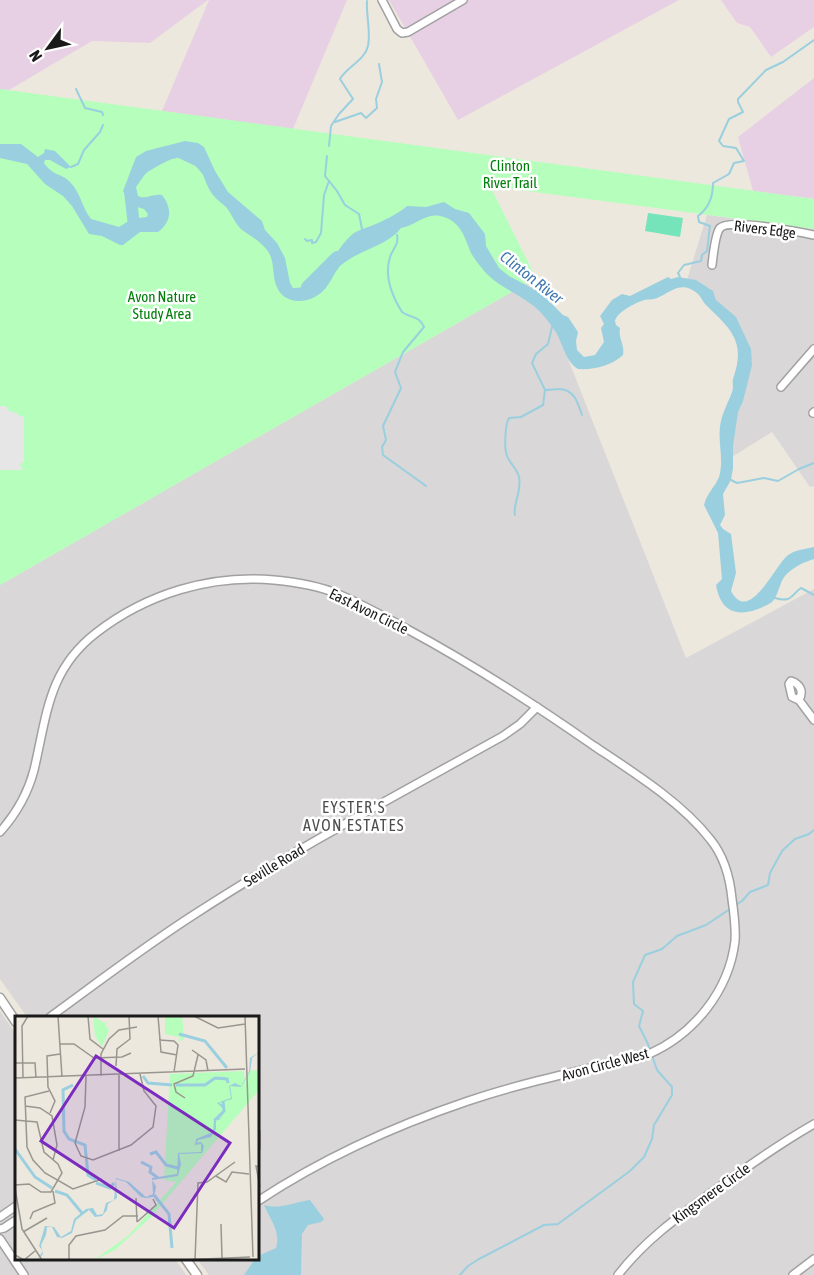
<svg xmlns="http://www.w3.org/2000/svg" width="814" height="1275" font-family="'Asap Condensed',sans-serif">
<rect width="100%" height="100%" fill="#ede8de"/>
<g fill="#d9d7d7">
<polygon points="707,215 814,229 814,486 810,487 772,432 730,458 728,421 748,360 736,327 686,283"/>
<polygon points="536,278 686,658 814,589 814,1275 209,1275 197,1259 258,1258 258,1017 27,1017 0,979 0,585"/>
<polygon points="0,1011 16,1034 16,1258 175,1259 186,1275 0,1275"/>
</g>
<g fill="#e7d0e3">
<polygon points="0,0 208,0 150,43 92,41 9,90 0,89"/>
<polygon points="209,0 347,0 293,129 162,111"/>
<polygon points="389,0 679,0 458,120"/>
<polygon points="721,0 814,0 814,27 771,57 750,27 737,23"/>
<polygon points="814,78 814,199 753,191 738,137"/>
</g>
<polygon fill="#b5febb" points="0,89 814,199 814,229 490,186 536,278 0,585"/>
<polygon fill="#75e4ba" points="648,213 683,218 680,237 645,231"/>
<polygon fill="#e6e6e6" points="0,406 6,406 9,411 17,413 19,417 24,415 24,462 20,464 23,470 0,470"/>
<g fill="#9acfdf">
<path d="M185,141L198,143L204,147L215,171L228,192L262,221L265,230L277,243L285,258L290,283L293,288C323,289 333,249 354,233C359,230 365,228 371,226C381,222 400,213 407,206L426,207L444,202L455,209L469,213L485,234L486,246L499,268L509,276L541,293L563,315L568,317L578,332L576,341L577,350L584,357L595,355L604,342L601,328L604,324L600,316L612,300L622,294L630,296L668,277L671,279L678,277L696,280L713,291L716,300L736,317L751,349L752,365L743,401L738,412L733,446V468L731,480L723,494L725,515L720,525L723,529L731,534L736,573L731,591C749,625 774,567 787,556C794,550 805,549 814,547V559C804,562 793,567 785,576C779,583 778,600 769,604C744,617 722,618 716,585L722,579L718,533L704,505C707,493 715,487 719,477C724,461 718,443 720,427C721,415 728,403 732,392C734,388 732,384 733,379C746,342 732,330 706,305C703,302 701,297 698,294C681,280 673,291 657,298C653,300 648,299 644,300C635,303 617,312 615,321L616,325L620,328C618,338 625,345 623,355C611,366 594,370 578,369C566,362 563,345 557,334C553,327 548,321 543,315C526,295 497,289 481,267C477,262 471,255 469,248C463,232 458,220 440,216C425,213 415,226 401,228C388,246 358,250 340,266C333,274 330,285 322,292C307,305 283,305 276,285C272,274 275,260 267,250C260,241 251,236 242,230C235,224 232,214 226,207C222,203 217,200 213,195C204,184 202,163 191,156C178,153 160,165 149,171C144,174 140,182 136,187L138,196C145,200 153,193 162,195C173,209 171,222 158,232H140L123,245H120L102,236L89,234L72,206L63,196L45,184L27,164L0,158V144H21L38,157L44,153L45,149L55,151L71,167L66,169L50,160H45L44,163C54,177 62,173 70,182C81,193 82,208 91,219L119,227L132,219L147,217L148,214L144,209L130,205L123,191L136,157L146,151Z"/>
<path d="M310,1200L324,1219L321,1222L308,1225L302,1234L301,1275H244L255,1259L258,1258V1256L276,1248C281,1232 270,1219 264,1205C279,1210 294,1202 310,1200Z"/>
</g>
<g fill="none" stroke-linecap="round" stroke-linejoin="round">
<g stroke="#9acfdf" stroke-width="2">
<polyline points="76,89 85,108 102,112 103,115"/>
<polyline points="335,122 361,113 366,118 377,108 376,99 382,82 379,64"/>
<path d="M329,146L331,126L339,114L353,99L340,79C347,67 365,60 368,46C371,32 366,15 367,1"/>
<polyline points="327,156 325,176 337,191 345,205 359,214 362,229"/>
<polyline points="71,167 78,164 84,150 100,132 103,125"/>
<path d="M397,235C399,245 393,248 390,257C384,276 392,296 402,312C410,318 420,316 424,327L403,352L395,372L401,388L383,426L386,440L382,447L383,455L426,486"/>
<polyline points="305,239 307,241 312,240 312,243 316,242 321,233 324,195 329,181"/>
<path d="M680,277L678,273L684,265L701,261L702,255L707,251L710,226L699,222L698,216C709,208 713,197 713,183L729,174L734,163L744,161L736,148L723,146L719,141L729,119L743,112L738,102V99L766,70L783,62L814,40"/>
<path d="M545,390C550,390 555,389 560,389C575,390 578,404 582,415"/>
<polyline points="731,480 737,483 764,478 778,481 799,469 814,463"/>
<path d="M515,515C512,506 522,492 519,477C517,468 510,464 507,456C504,448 505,425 509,418L521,417L543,405L545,390L532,363L536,354L548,344L552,327"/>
<path d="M775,598C792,603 791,595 801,588L814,595"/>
<polyline points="460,1275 468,1266 479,1259 544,1225 558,1224 630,1171 644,1157 652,1139 654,1125 672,1095 672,1087 657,1070 648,1044 639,1026 643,1011 634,1004 633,982 645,955 662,949 677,936 706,925 742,901 750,892 768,885 770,873 782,851 795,839 809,834 814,830"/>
</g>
<g stroke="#9acfdf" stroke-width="12">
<polyline points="173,153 178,151 199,161 208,171"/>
<polyline points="129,230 134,226 130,191"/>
<polyline points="307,287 337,257"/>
</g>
<g stroke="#a1a1a1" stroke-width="10">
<g id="minor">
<polyline points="382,0 397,29 402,33 408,32 463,0"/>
<path d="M712,265C713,257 715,234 720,228C728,218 799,232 814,235"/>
<polyline points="781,387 814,349"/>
<polyline points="813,413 814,412"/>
<path d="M799,700C804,691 800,684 791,681L789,684L792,697L799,700L814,720"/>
<path d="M0,832C16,814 28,793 34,770C47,715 48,670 96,633C146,594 211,574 274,580C295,582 319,586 338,594C362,604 385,617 407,629C472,664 534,704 594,746C633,772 681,802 710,839C724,856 730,878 732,899C734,913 736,927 735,941C729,991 694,1034 649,1054C589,1069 527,1081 468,1101C394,1126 323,1158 258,1201"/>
<path d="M50,1017C98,982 145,946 195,914C295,849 399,794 503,736L520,724L537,707"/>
<polyline points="0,1217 16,1206"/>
<polyline points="0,1229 4,1228 16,1220"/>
<polyline points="0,1239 24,1275"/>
<path d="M618,1275C645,1240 679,1216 715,1190C747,1167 779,1144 814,1124"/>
<polyline points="793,1275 814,1259"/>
</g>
</g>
<g stroke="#a1a1a1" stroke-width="11">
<g id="tertiary">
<polyline points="0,998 16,1022"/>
<polyline points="185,1258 197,1275"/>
</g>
</g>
<use href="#minor" stroke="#fff" stroke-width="7"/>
<use href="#tertiary" stroke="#fff" stroke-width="8"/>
</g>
<g text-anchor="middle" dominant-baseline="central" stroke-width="5" stroke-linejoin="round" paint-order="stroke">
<g font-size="15" fill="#037e0d" stroke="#fff">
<text x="510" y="165">Clinton<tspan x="510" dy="17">River Trail</tspan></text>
<text x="162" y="296">Avon Nature<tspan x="162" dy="17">Study Area</tspan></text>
</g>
<g font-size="15" fill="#1a1a1a" stroke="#fff">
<text transform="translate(765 229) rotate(7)">Rivers Edge</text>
<text transform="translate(369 611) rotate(26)">East Avon Circle</text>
<text transform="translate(274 865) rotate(-31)">Seville Road</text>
<text transform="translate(605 1064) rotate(-15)">Avon Circle West</text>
<text transform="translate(711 1193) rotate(-36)">Kingsmere Circle</text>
</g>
<g font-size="16" font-style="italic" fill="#4178b0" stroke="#fff">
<text transform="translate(532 277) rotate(38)">Clinton River</text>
</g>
<g font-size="16" letter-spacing="1.5" fill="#4d4d4d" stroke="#fff">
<text x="354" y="807">EYSTER'S<tspan x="354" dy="18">AVON ESTATES</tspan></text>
</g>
</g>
<g transform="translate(15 1016)">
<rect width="244" height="244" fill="#ede8de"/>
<path d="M78,0L89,7L94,5L90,8L94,14L87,31L80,20ZM167,0L169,23L163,26L165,21L150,18V1H144ZM244,54V74L137,200L100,234L79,244L114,219L161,166L149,164L155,58L229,55L230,68L234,55Z" fill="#b5febb"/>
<path d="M244,36L237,42L235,56L226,71L215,70L217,83L204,87L209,90L210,95L204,104L201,103V113L196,121L183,124L182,127L186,126L189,130L187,137L164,138L166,148L163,160L137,164L141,170L140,177L138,181L131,182L126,181L111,166L101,163L102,182L93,188L92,194L87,200L80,201L74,194L61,204L57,217L47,222L42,221L37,211H32L31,219L26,229L28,238L22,244L28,235L24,230L30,210L39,211L46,221L56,215L59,203L71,193L78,192L82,199L88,198L91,187L99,184L101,162L114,166L131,181L138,178L137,162L162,158L163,137L186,136V128L180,129L181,123L198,116L199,102H205L209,93L202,87L216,82L214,70L220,67L226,70L234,56L235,42Z" fill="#9acfdf"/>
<path fill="none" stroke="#9acfdf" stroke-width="3" d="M164,18L190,25L212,52M128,60L133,67L157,69M58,69L48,74L49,115L54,123L70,129L73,159L81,164M161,69H190L200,62L212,63L213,67M200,104L209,95L208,85M0,133L20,161L37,172M135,138L141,136L151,149L163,152M126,146L136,151L135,156L143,162M81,167L95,172L99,167M40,175L52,179L67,197M139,179L154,198L157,232"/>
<path fill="none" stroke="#999690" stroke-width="1.5" d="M43,0L47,61M73,0L75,23L88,33M143,0L146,36L162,39M179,0L203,12L230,8M230,0L238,241M144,24L159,25L163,29L159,56M45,28H59L79,42L107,41L116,37M177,34L191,44L193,55M0,47H20L21,62M101,50L102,33L115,23L114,0M71,60L70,91L60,127L66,140L78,144L116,129L138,111L141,90L129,75L125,58M86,60V38L94,23L104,14L122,11M0,62L230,53M8,62L7,10L13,0M34,75L10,81L12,131L18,144L30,157L58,173L87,163M170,82L161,76L159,68L178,60L183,39M10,90L25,92L37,100L42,129L38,144M35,97L40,85L33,71L32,40L45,38M0,104L22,106L29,136L43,148L47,157L36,176H26L14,168L0,169M245,114V134M104,135V59M245,151L241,150L245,171M201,160L211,166L217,156L234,158M0,172L7,213L27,244M121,182L122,206M15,203L18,196L40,187L38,175M122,206L141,189L138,183M206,208L207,242M8,216L32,202M0,239L9,244L20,235M54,244V229L61,220L90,214L108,200H123M166,244L235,241M180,244L183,167L192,166L220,146"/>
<path fill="#7b2cbf" fill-opacity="0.15" stroke="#7b2cbf" stroke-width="3" d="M81,40L215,127L159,212L26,125Z"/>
<rect width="244" height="244" fill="none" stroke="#1a1a1a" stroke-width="3"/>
</g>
<g transform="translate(48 48) rotate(237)" stroke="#ffffff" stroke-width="4.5" paint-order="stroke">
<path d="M0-4.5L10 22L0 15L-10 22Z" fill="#1a1a1a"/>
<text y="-9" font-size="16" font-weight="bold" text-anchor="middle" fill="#1a1a1a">N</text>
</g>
</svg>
